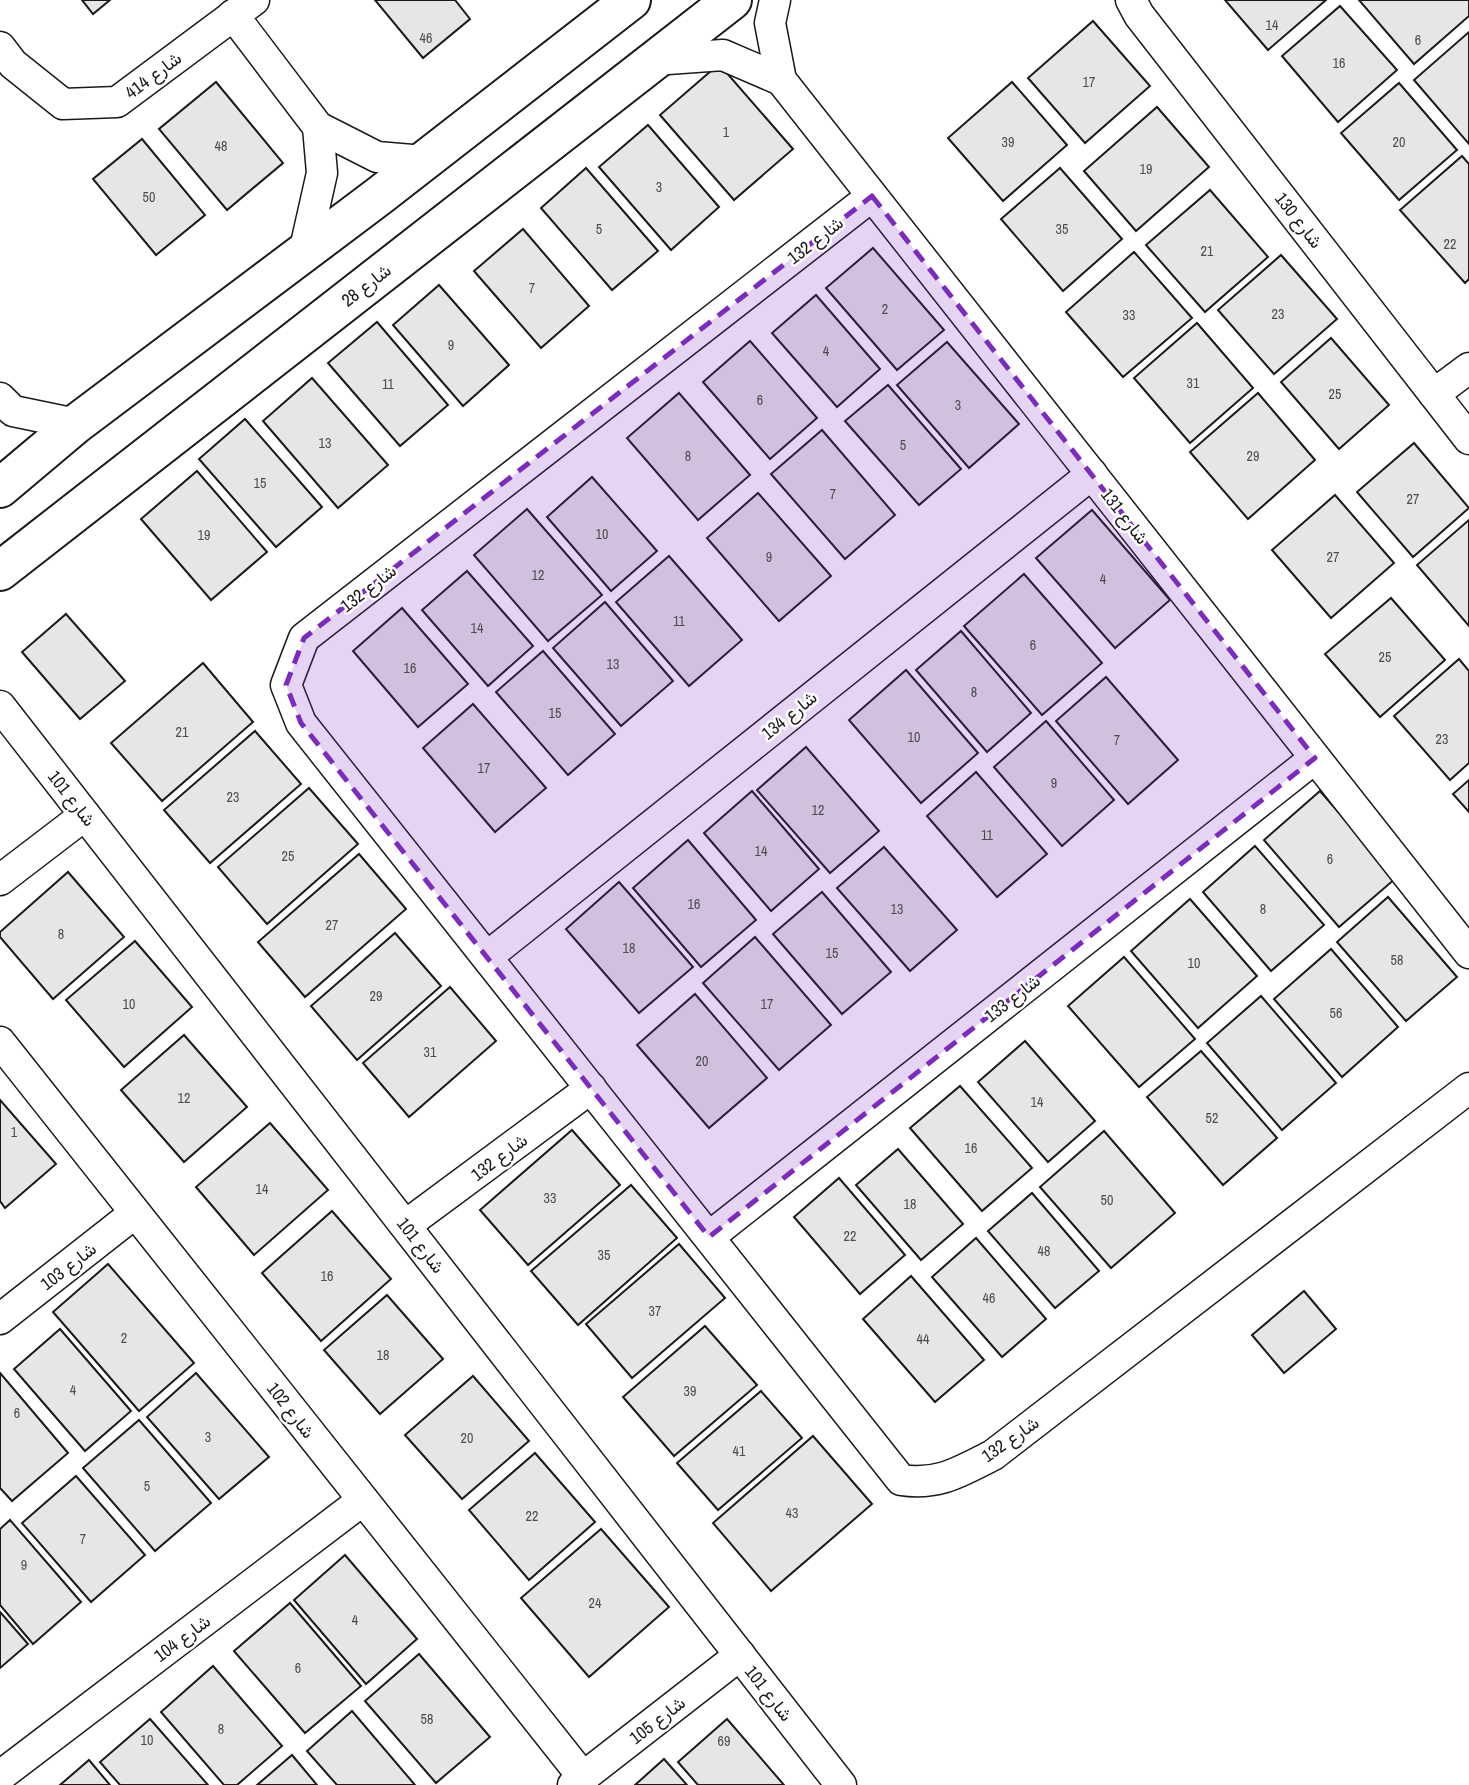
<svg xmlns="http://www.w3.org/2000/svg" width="1469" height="1785" font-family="'Archivo Narrow',Vazirmatn,sans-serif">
<rect width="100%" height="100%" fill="#fff"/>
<g fill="#e6e6e6" stroke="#1a1a1a" stroke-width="2">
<polygon points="82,0 110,0 93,14"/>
<polygon points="375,0 455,0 470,19 423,58"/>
<polygon points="1225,0 1326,0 1268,50"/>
<polygon points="1359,0 1469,0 1469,16 1414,64"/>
<polygon points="1340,6 1397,70 1338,122 1282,56"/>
<polygon points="1093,21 1150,86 1085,143 1028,78"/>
<polygon points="1469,32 1469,144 1414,80"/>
<polygon points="719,64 793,149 734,200 660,115"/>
<polygon points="216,82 283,163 227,210 159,129"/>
<polygon points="1012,82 1067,145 1003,201 948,138"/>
<polygon points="1399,83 1457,150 1399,200 1341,133"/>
<polygon points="1157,107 1209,167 1136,231 1084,171"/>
<polygon points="648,125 719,207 671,250 599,167"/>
<polygon points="142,139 205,215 156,255 93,179"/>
<polygon points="1462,156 1469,164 1469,279 1465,283 1400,210"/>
<polygon points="586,168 658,251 612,290 541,208"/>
<polygon points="1060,168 1122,239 1063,291 1001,219"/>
<polygon points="1210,190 1268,257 1205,312 1146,245"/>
<polygon points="523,229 589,306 541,348 474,271"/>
<polygon points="873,248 944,330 897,370 826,288"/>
<polygon points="1134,252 1192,318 1123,377 1066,312"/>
<polygon points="1281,255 1337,319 1274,374 1218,310"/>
<polygon points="439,285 509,365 463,406 393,325"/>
<polygon points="816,295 880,369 837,407 772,333"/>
<polygon points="377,322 448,405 400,446 328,363"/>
<polygon points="1197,323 1253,388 1190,443 1134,378"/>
<polygon points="1331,338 1389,405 1339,449 1281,382"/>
<polygon points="750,341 817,418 770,459 703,382"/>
<polygon points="947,342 1019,424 969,468 897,385"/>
<polygon points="312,378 388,465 338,508 263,421"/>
<polygon points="888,385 961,469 919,505 845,421"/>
<polygon points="679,393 750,475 698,520 627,438"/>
<polygon points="1258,393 1315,460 1248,519 1190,452"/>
<polygon points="245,419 322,507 276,547 199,459"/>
<polygon points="822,430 895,515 845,559 771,474"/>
<polygon points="1414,443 1469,508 1413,557 1357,492"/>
<polygon points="197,471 267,552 211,600 141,519"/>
<polygon points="592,477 657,551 611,591 547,517"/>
<polygon points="758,493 831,576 779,621 707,538"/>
<polygon points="1335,495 1394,563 1331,618 1272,550"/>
<polygon points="527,509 602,595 548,641 474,555"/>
<polygon points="1092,510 1170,600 1115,648 1036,558"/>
<polygon points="1469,520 1469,626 1417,565"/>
<polygon points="669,556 742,640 689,686 616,602"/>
<polygon points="467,571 533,646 488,686 422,610"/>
<polygon points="1024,574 1102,663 1042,715 964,626"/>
<polygon points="1391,598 1445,660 1380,717 1325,654"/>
<polygon points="605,602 673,681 621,726 553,648"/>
<polygon points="402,608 468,684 418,727 353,651"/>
<polygon points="66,614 125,681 80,719 22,652"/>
<polygon points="961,631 1031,713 987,752 916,670"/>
<polygon points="543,651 615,734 568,775 496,692"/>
<polygon points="1459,659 1469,671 1469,763 1450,780 1394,716"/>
<polygon points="203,663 253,722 162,801 111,743"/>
<polygon points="906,670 978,753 921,803 849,720"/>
<polygon points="1106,677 1178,760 1128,804 1056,721"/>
<polygon points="473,704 546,788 495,832 423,748"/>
<polygon points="1046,721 1114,800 1062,846 994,767"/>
<polygon points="255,731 301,784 210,863 164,810"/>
<polygon points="806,747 879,831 830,873 757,790"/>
<polygon points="976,772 1047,854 997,897 927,816"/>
<polygon points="1469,780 1469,812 1453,794"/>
<polygon points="309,788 358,844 267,924 218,867"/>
<polygon points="752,791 819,869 771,911 704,833"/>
<polygon points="1320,791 1396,878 1339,927 1264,840"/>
<polygon points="688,840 756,920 701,967 633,888"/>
<polygon points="1255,846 1324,925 1271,971 1203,892"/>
<polygon points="884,847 957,930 910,971 837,888"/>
<polygon points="359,854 406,909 305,997 258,942"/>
<polygon points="68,872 124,937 53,999 0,937 0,932"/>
<polygon points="619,882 693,967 639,1013 566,929"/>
<polygon points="822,892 891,972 842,1014 773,934"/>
<polygon points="1388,897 1457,977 1406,1021 1337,942"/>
<polygon points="1190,899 1257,976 1198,1028 1131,951"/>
<polygon points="395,933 441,986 357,1060 311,1006"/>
<polygon points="755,937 831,1025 779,1070 703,983"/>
<polygon points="135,941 192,1007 124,1067 66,1000"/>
<polygon points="1331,949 1398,1027 1342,1077 1274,999"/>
<polygon points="1124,957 1195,1039 1139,1087 1068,1006"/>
<polygon points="450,987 496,1041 409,1117 363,1063"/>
<polygon points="695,994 767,1078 709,1128 637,1045"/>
<polygon points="1261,996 1336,1083 1282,1130 1207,1043"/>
<polygon points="184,1035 247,1107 184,1162 121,1090"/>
<polygon points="1025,1041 1095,1121 1048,1162 978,1082"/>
<polygon points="1201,1051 1277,1138 1223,1185 1147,1097"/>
<polygon points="960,1086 1032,1168 982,1211 910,1128"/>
<polygon points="0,1100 56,1164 5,1208 0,1201"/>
<polygon points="270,1123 328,1190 254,1255 196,1187"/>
<polygon points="572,1130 620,1185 528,1265 480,1210"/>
<polygon points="1104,1131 1175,1213 1111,1268 1040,1187"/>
<polygon points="898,1149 963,1224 921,1260 856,1185"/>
<polygon points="839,1178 905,1255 860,1294 794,1217"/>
<polygon points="631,1185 677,1238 578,1325 531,1271"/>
<polygon points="1032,1193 1099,1271 1055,1308 988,1231"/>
<polygon points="332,1211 391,1279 321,1341 262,1273"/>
<polygon points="976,1238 1046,1319 1002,1357 932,1277"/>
<polygon points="679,1244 725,1298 632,1378 586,1324"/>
<polygon points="108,1264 194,1363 139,1411 53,1312"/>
<polygon points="911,1276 984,1360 935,1402 863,1319"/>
<polygon points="1304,1291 1336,1329 1284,1373 1252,1335"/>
<polygon points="387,1295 443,1359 380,1414 324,1350"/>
<polygon points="705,1326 757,1385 674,1456 623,1397"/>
<polygon points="60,1329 131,1411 85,1451 14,1369"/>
<polygon points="0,1373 68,1453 12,1501 0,1488"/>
<polygon points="196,1373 269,1457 219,1499 147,1417"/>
<polygon points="473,1376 529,1441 462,1499 405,1435"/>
<polygon points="761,1391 802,1438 718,1510 677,1463"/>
<polygon points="139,1420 211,1503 155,1551 83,1468"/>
<polygon points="813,1436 872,1504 771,1591 713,1523"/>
<polygon points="535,1453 595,1522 529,1580 469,1510"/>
<polygon points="76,1476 145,1555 91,1602 22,1523"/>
<polygon points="10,1520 81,1602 33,1644 0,1605 0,1529"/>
<polygon points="601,1529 669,1607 589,1677 521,1598"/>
<polygon points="345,1555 417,1639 366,1684 294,1600"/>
<polygon points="290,1603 361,1686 305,1733 234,1651"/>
<polygon points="0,1612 28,1644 0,1668"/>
<polygon points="419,1654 490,1737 436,1783 365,1701"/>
<polygon points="213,1666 282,1746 237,1785 224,1785 161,1712"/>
<polygon points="352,1711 415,1785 337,1785 307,1751"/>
<polygon points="150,1719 208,1785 120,1785 100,1762"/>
<polygon points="727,1719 784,1785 698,1785 678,1762"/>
<polygon points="292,1755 317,1785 257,1785"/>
<polygon points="664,1759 687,1785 635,1785"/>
<polygon points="89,1760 110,1785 60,1785"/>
</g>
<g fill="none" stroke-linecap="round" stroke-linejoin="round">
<g stroke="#1a1a1a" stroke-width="33">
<g id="street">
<polyline points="775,0 770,23 781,80 1469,953"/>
<polyline points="1131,0 1139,15 1469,439"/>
<polyline points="233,15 318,127 377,157 424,161"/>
<polyline points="0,47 13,64 63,104 117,102 254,0"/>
<polyline points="654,60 723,55 781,80"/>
<path d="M872,196L304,638L286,685L301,723L901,1480C939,1486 961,1471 993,1455L1469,1088"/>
<polyline points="304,253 322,173 318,127"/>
<polyline points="1434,394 1469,368"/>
<polyline points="0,398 13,411 76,424"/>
<polyline points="0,706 841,1785"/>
<polyline points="0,880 85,815"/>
<polyline points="487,957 1092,474"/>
<polyline points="0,1042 583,1777"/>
<polyline points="406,1225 591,1088"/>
<polyline points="709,1237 1315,758"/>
<polyline points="0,1319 135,1213"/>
<polyline points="0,1776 363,1500"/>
<polyline points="573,1785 740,1655"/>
</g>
</g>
<g stroke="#1a1a1a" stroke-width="42">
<g id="secondary">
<polyline points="0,488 76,424 379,196 631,0"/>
<polyline points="0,571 732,0"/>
</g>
</g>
<use href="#street" stroke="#fff" stroke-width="30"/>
<use href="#secondary" stroke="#fff" stroke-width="38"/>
</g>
<path fill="#7b2cbf" fill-opacity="0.2" stroke="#7b2cbf" stroke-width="5" stroke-dasharray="14 9" stroke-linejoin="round" d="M872,196L1315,758L709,1237L301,723L286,685L304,638Z"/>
<g text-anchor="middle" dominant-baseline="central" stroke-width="5" stroke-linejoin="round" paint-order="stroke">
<g font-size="14" fill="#4d4d4d">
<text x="1272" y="25">14</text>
<text x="426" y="38">46</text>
<text x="1418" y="40">6</text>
<text x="1339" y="63">16</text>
<text x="1089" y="82">17</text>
<text x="726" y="132">1</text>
<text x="1008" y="142">39</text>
<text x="1399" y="142">20</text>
<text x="221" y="146">48</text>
<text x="1146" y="169">19</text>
<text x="659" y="187">3</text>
<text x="149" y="197">50</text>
<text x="599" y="229">5</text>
<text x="1062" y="229">35</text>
<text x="1450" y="244">22</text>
<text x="1207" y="251">21</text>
<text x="532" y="288">7</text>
<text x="885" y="309">2</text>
<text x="1278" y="314">23</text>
<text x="1129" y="315">33</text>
<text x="451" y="345">9</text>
<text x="826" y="351">4</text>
<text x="1193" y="383">31</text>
<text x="388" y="384">11</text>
<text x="1335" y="394">25</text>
<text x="760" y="400">6</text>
<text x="958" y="405">3</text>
<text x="325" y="443">13</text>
<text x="903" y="445">5</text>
<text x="688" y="456">8</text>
<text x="1253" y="456">29</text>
<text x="260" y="483">15</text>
<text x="833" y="494">7</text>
<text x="1413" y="499">27</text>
<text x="602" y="534">10</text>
<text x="204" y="535">19</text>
<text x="769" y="557">9</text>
<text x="1333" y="557">27</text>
<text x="538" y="575">12</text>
<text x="1103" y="579">4</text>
<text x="679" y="621">11</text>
<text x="477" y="628">14</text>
<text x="1033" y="645">6</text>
<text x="1385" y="657">25</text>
<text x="613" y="664">13</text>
<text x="410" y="668">16</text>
<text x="974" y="692">8</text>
<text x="555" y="713">15</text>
<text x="182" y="732">21</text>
<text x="914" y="737">10</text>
<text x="1442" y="739">23</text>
<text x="1117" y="740">7</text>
<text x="484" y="768">17</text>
<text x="1054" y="783">9</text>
<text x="233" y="797">23</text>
<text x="818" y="810">12</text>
<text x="987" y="835">11</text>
<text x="761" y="851">14</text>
<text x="288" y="856">25</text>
<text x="1330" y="859">6</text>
<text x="694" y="904">16</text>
<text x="897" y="909">13</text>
<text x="1263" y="909">8</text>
<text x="332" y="925">27</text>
<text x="61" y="934">8</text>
<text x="629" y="948">18</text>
<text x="832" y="953">15</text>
<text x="1397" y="960">58</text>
<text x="1194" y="963">10</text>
<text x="376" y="996">29</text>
<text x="129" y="1004">10</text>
<text x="767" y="1004">17</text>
<text x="1336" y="1013">56</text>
<text x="430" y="1052">31</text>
<text x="702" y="1061">20</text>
<text x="184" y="1098">12</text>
<text x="1037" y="1102">14</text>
<text x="1212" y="1118">52</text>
<text x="14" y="1132">1</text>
<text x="971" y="1148">16</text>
<text x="262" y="1189">14</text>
<text x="550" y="1198">33</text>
<text x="1107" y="1200">50</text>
<text x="910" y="1204">18</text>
<text x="850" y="1236">22</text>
<text x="1044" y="1251">48</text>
<text x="604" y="1255">35</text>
<text x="327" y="1276">16</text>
<text x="989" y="1298">46</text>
<text x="655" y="1311">37</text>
<text x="124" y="1338">2</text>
<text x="923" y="1339">44</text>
<text x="383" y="1355">18</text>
<text x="73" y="1390">4</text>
<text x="690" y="1391">39</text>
<text x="17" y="1413">6</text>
<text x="208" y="1437">3</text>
<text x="467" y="1438">20</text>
<text x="739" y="1451">41</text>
<text x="147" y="1486">5</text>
<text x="792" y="1513">43</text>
<text x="532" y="1516">22</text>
<text x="83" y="1539">7</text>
<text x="24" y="1565">9</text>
<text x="595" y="1603">24</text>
<text x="355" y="1620">4</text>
<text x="298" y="1668">6</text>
<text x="427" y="1719">58</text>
<text x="221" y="1729">8</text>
<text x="147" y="1740">10</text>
<text x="724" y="1741">69</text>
</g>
<g font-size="18" fill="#1a1a1a" stroke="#fff">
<text transform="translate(153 75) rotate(-37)">شارع 414</text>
<text transform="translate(1299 220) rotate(52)">شارع 130</text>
<text transform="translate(815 240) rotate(-38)">شارع 132</text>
<text transform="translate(366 285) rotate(-38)">شارع 28</text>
<text transform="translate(1125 516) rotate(52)">شارع 131</text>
<text transform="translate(368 588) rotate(-38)">شارع 132</text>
<text transform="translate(789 715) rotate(-39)">شارع 134</text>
<text transform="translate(72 798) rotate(52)">شارع 101</text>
<text transform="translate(1012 998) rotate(-38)">شارع 133</text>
<text transform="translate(499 1157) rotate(-37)">شارع 132</text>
<text transform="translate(421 1245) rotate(52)">شارع 101</text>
<text transform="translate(68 1266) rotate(-38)">شارع 103</text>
<text transform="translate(291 1410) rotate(52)">شارع 102</text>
<text transform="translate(1010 1439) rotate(-35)">شارع 132</text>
<text transform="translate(182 1638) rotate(-37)">شارع 104</text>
<text transform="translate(769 1693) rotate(52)">شارع 101</text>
<text transform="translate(657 1720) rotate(-38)">شارع 105</text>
</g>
</g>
</svg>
